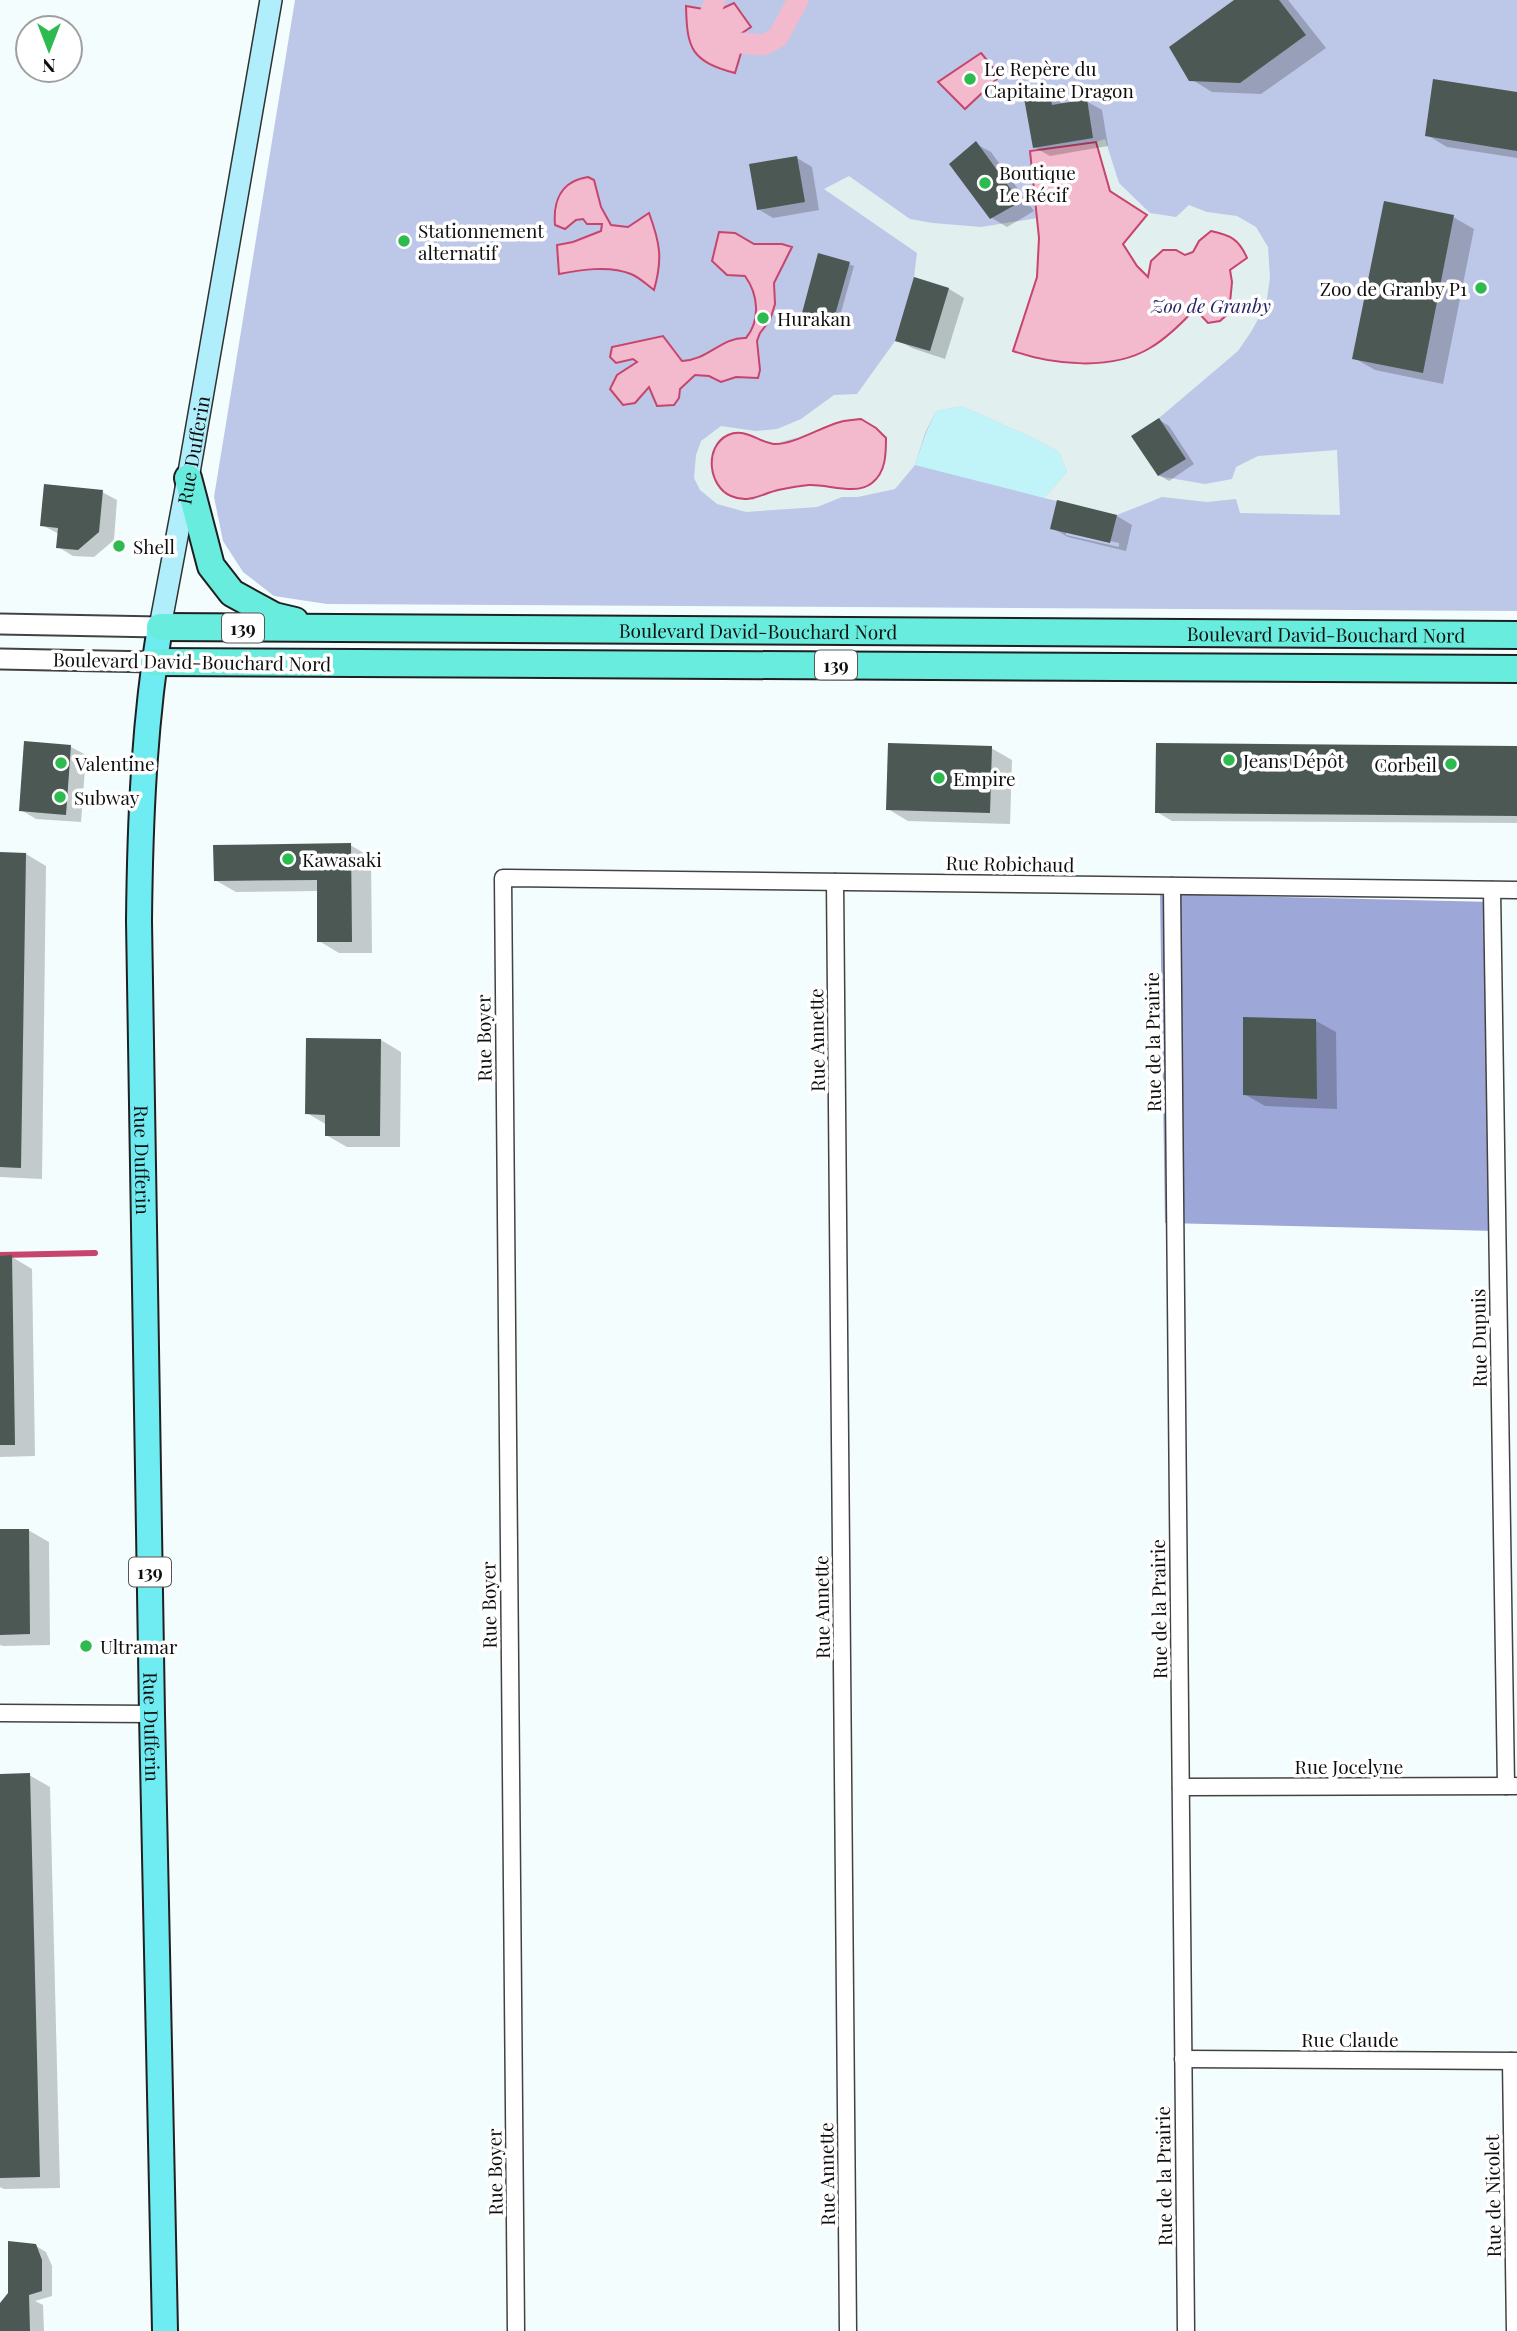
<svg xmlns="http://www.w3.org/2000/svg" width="1517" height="2331" font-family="'Playfair Display',serif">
<rect width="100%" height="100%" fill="#f3fdfe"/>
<polygon fill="#bdc7e8" points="295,0 1517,0 1517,611 327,604 274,596 243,572 223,541 214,497"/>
<polygon fill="#9da7d8" points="1160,894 1493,902 1496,1231 1165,1223"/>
<polygon fill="#c1f4f8" points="962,406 1031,437 1059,452 1067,472 1044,498 915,465 926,433 936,411"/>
<path fill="#e1efef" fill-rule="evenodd" d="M1105,139L1119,183L1150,213L1176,217L1189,205L1207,212L1237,216L1256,227L1268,247L1270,278L1266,305L1251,332L1238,351L1159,418L1132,436L1158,476L1205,484L1232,479L1236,467L1258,456L1337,450L1340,515L1240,513L1236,499L1207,502L1162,497L1117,515L1044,498L1067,472L1059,452L1031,437L962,406L936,411L925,433L915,465L895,489L858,497H842L817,507L746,512L717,504L700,490L694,478L696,455L701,441L721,426L756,431L777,429L801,419L834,395L857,394L895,341L930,351L949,288L914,277L917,253L824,189L849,176L910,219L933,223L981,227L1037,218L1039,238L1037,277L1013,350L1034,358L1073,364L1112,361L1180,325L1195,308L1220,321L1229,313L1232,282L1229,270L1199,241L1193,252L1185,256L1176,250L1148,278L1137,266L1123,244L1096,142ZM745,433L773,444L796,438L847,488L807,485L776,491L752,500Z"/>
<g fill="#f3b9cd" stroke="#c7446d" stroke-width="2">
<path d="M734,3L751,27L730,41L743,46L735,73C691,61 687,49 686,6L703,9L710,14Z"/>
<polygon points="981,53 1000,76 965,109 938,82"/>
<path d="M1096,142L1110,191L1147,215L1123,244L1137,266L1148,277L1151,261L1163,250H1176L1185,255L1193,252L1199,241L1211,231C1230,235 1239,239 1247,258L1230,270L1232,282L1229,313L1220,321L1208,323L1195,309C1182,323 1167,338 1150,348C1112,371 1053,365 1013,351L1037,277L1039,238L1030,151Z"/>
<path d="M588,177L594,180L601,207L611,225L628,227L649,213C660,243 663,258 654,290C647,285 639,277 631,274C609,265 580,270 559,274L557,245L573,242L601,231L602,224H587L583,219L576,220L565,229L555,225C553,201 561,181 588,177Z"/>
<path d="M719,232L735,233L754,244H782L792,247L774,283L775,304L770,320L760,333L757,341L760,370L758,378L736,377L721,382L709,376L695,375L680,389L679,398L674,405L657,406L649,387L635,403L623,405L610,389L617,375L637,362L633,359L616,363L610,357L612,347L663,336L682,361C709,360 721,337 746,338C761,320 758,294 745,276L727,275L712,261Z"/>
<path d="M861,419L876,428L886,438C886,454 886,472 872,483C856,496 828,484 809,485C799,486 788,488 778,490C761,494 749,504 731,496C709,487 703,447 728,435C745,427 758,442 774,444C793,445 821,427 840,422C847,420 854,420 861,419Z"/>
</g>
<g fill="#0003" fill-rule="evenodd">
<polygon points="1237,0 1288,0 1326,48 1261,94 1212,92 1191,79"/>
<polygon points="1517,94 1517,158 1447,147 1427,135"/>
<polygon points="1049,96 1065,105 1086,101 1102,110 1108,146 1050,156 1034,147"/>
<polygon points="976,144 991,152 1034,211 1007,227 992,218"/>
<polygon points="797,158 812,167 819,210 773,218 758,209"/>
<polygon points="1453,217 1474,229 1443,384 1375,370 1354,358"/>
<polygon points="820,255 854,266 838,323 804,312"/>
<polygon points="949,289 964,298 945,359 912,348 897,340"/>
<polygon points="1159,420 1169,426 1194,464 1169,481 1159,475"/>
<polygon points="102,492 117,500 114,540 94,557 73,556 58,547 59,534 42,525"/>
<path d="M1058,502L1117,516L1132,525L1126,551L1068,537L1052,528ZM1066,531L1119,543V547L1066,535Z"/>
<polygon points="71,747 86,755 81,822 36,819 21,810"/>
<polygon points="1517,747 1517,823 1172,821 1157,812"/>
<polygon points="991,748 1012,760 1010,824 908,821 888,809"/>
<polygon points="350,845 371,857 372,953 339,953 319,941 318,891 236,892 215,880"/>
<polygon points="0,853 26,854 46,866 42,1179 0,1177"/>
<polygon points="1316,1021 1336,1032 1337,1109 1265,1106 1244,1094"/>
<polygon points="381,1040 401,1052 400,1147 347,1147 326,1135 327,1125 307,1113"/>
<polygon points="0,1257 12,1257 32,1269 35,1456 0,1457"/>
<polygon points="28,1530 49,1542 50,1645 3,1646 0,1645 0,1531"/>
<polygon points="29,1775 50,1787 60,2188 4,2189 0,2187 0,1776"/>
<polygon points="36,2246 46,2252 52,2266 52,2296 35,2301 43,2305 44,2331 0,2331 0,2306 9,2295"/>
</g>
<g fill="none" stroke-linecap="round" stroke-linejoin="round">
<polyline stroke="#c7446d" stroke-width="6" points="0,1255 95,1253"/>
<g stroke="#f3b9cd" stroke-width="21">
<polyline points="710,14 715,0"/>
<polyline points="729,42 764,45 778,37 798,0"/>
</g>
</g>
<g fill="#4c5854">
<polygon points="1234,0 1279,0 1306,35 1240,83 1189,81 1169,47"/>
<polygon points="1433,79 1517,92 1517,151 1425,136"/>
<polygon points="1050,94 1052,105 1087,99 1093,138 1033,148 1024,98"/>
<polygon points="976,141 1020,202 990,219 949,164"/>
<polygon points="797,156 805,202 757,210 749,164"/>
<polygon points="1384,201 1454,215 1423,373 1352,359"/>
<polygon points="818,253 850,262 833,322 802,313"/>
<polygon points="914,277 949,288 930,351 895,341"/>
<polygon points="1159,418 1186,459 1158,476 1131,436"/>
<polygon points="44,484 103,490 99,532 78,550 56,548 58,528 40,526"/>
<polygon points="1057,500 1117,515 1110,543 1050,529"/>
<polygon points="24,741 71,745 66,815 19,811"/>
<polygon points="888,743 992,746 990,813 886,810"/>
<polygon points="1156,743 1517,746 1517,816 1155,813"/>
<polygon points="351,843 352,942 317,942 317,880 214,881 213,845"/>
<polygon points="0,852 26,853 21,1168 0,1167"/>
<polygon points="1243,1017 1316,1019 1317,1099 1243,1095"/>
<polygon points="306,1038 381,1039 380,1136 325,1136 325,1115 305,1114"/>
<polygon points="12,1255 15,1445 0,1445 0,1256"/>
<polygon points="0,1529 29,1529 30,1634 0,1635"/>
<polygon points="30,1773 40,2177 0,2178 0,1774"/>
<polygon points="8,2241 36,2244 42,2260 42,2291 29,2295 30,2331 0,2331 0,2303 8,2293"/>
</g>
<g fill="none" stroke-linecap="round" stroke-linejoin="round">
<g stroke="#424242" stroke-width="19">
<g id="minor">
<polyline points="835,882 848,2331"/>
<polyline points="1172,886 1186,2331"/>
<polyline points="1492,890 1506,1786"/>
<polyline points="0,1713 152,1714"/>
<polyline points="1181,1787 1515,1786"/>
<polyline points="1183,2059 1517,2061"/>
<polyline points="1511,2061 1515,2331"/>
<polyline points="516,2331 503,878 1517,890"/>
</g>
</g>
<g stroke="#424242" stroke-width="23">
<g id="tertiary">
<polyline points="0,624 160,627"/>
<polyline points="0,659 154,662"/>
</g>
</g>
<g stroke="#313131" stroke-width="24">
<g id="secondary">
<path id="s1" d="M160,627L188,478L271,0"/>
</g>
</g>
<g stroke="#202020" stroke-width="28">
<g id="primary">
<path id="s2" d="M160,627C144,724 140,822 139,921L152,1714L165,2331"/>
</g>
</g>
<g stroke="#202020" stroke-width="30">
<g id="trunk">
<polyline points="188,478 211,566 232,593 274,616 295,621"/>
<path id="s3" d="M160,627L1517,635"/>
<polyline points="154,662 1517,669"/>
</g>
</g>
<use href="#minor" stroke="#fff" stroke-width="16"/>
<use href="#tertiary" stroke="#fff" stroke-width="19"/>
<use href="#secondary" stroke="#b1eefb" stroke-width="21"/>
<use href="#primary" stroke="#6fecf2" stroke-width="24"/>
<use href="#trunk" stroke="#68ecde" stroke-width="26"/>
</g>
<g fill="#2dba4f" stroke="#fff" stroke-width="2.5">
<circle cx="970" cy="79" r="7"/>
<circle cx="985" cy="183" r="7"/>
<circle cx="404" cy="241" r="7"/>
<circle cx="1481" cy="288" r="7"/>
<circle cx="763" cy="318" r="7"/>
<circle cx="119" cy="546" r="7"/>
<circle cx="1229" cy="760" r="7"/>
<circle cx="61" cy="763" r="7"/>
<circle cx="1451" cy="764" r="7"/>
<circle cx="939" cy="778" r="7"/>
<circle cx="60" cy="797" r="7"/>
<circle cx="288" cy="859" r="7"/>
<circle cx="86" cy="1646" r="7"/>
</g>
<g text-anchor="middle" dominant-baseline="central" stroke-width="7" stroke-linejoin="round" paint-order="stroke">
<g fill="#fff" stroke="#575757" stroke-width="2">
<rect x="222" y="613.5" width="42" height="29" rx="5"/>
<rect x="815" y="650.5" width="42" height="29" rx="5"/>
<rect x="129" y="1557.5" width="42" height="29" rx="5"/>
</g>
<g font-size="18" font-weight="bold" fill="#0f0f0f">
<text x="243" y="628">139</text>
<text x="836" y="665">139</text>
<text x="150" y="1572">139</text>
</g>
<g font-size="19" fill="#0f0f0f" stroke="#fff" text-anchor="start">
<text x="984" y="68">Le Repère du<tspan x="984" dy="22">Capitaine Dragon</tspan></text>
<text x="999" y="172">Boutique<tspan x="999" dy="22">Le Récif</tspan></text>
<text x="418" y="230">Stationnement<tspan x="418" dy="22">alternatif</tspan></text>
<text x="1467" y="288" text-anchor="end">Zoo de Granby P1</text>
<text x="777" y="318">Hurakan</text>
<text x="133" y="546">Shell</text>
<text x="1243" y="760">Jeans Dépôt</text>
<text x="75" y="763">Valentine</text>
<text x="1437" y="764" text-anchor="end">Corbeil</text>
<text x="953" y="778">Empire</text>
<text x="74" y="797">Subway</text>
<text x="302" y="859">Kawasaki</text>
<text x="100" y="1646">Ultramar</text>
</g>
<g font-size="19" font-style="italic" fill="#272265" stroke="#fff">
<text x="1211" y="305">Zoo de Granby</text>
</g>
<g font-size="19" fill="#0f0f0f" stroke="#fff">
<text stroke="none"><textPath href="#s1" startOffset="180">Rue Dufferin</textPath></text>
<text stroke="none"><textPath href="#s3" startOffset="598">Boulevard David-Bouchard Nord</textPath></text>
<text stroke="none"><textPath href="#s3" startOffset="1166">Boulevard David-Bouchard Nord</textPath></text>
<text transform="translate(192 661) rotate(1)">Boulevard David-Bouchard Nord</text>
<text transform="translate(1010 863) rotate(1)">Rue Robichaud</text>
<text transform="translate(483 1038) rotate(-91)">Rue Boyer</text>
<text transform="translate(816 1040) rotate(-91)">Rue Annette</text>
<text transform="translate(1152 1042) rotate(-91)">Rue de la Prairie</text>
<text stroke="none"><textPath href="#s2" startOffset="534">Rue Dufferin</textPath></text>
<text transform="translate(1478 1338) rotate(-91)">Rue Dupuis</text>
<text transform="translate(488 1605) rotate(-91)">Rue Boyer</text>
<text transform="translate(821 1607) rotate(-91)">Rue Annette</text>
<text transform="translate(1158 1609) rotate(-91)">Rue de la Prairie</text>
<text stroke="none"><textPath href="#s2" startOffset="1101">Rue Dufferin</textPath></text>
<text x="1349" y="1766">Rue Jocelyne</text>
<text x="1350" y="2039">Rue Claude</text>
<text transform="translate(494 2172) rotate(-91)">Rue Boyer</text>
<text transform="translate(826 2174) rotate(-91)">Rue Annette</text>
<text transform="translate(1163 2176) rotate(-91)">Rue de la Prairie</text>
<text transform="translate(1492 2196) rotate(-91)">Rue de Nicolet</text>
</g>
</g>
<g transform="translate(49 49) rotate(180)"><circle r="33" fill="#ffffff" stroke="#9f9f9f" stroke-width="2"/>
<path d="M0-5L12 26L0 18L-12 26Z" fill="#2dba4f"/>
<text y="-10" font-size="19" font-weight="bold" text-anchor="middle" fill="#0f0f0f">N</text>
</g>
</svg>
